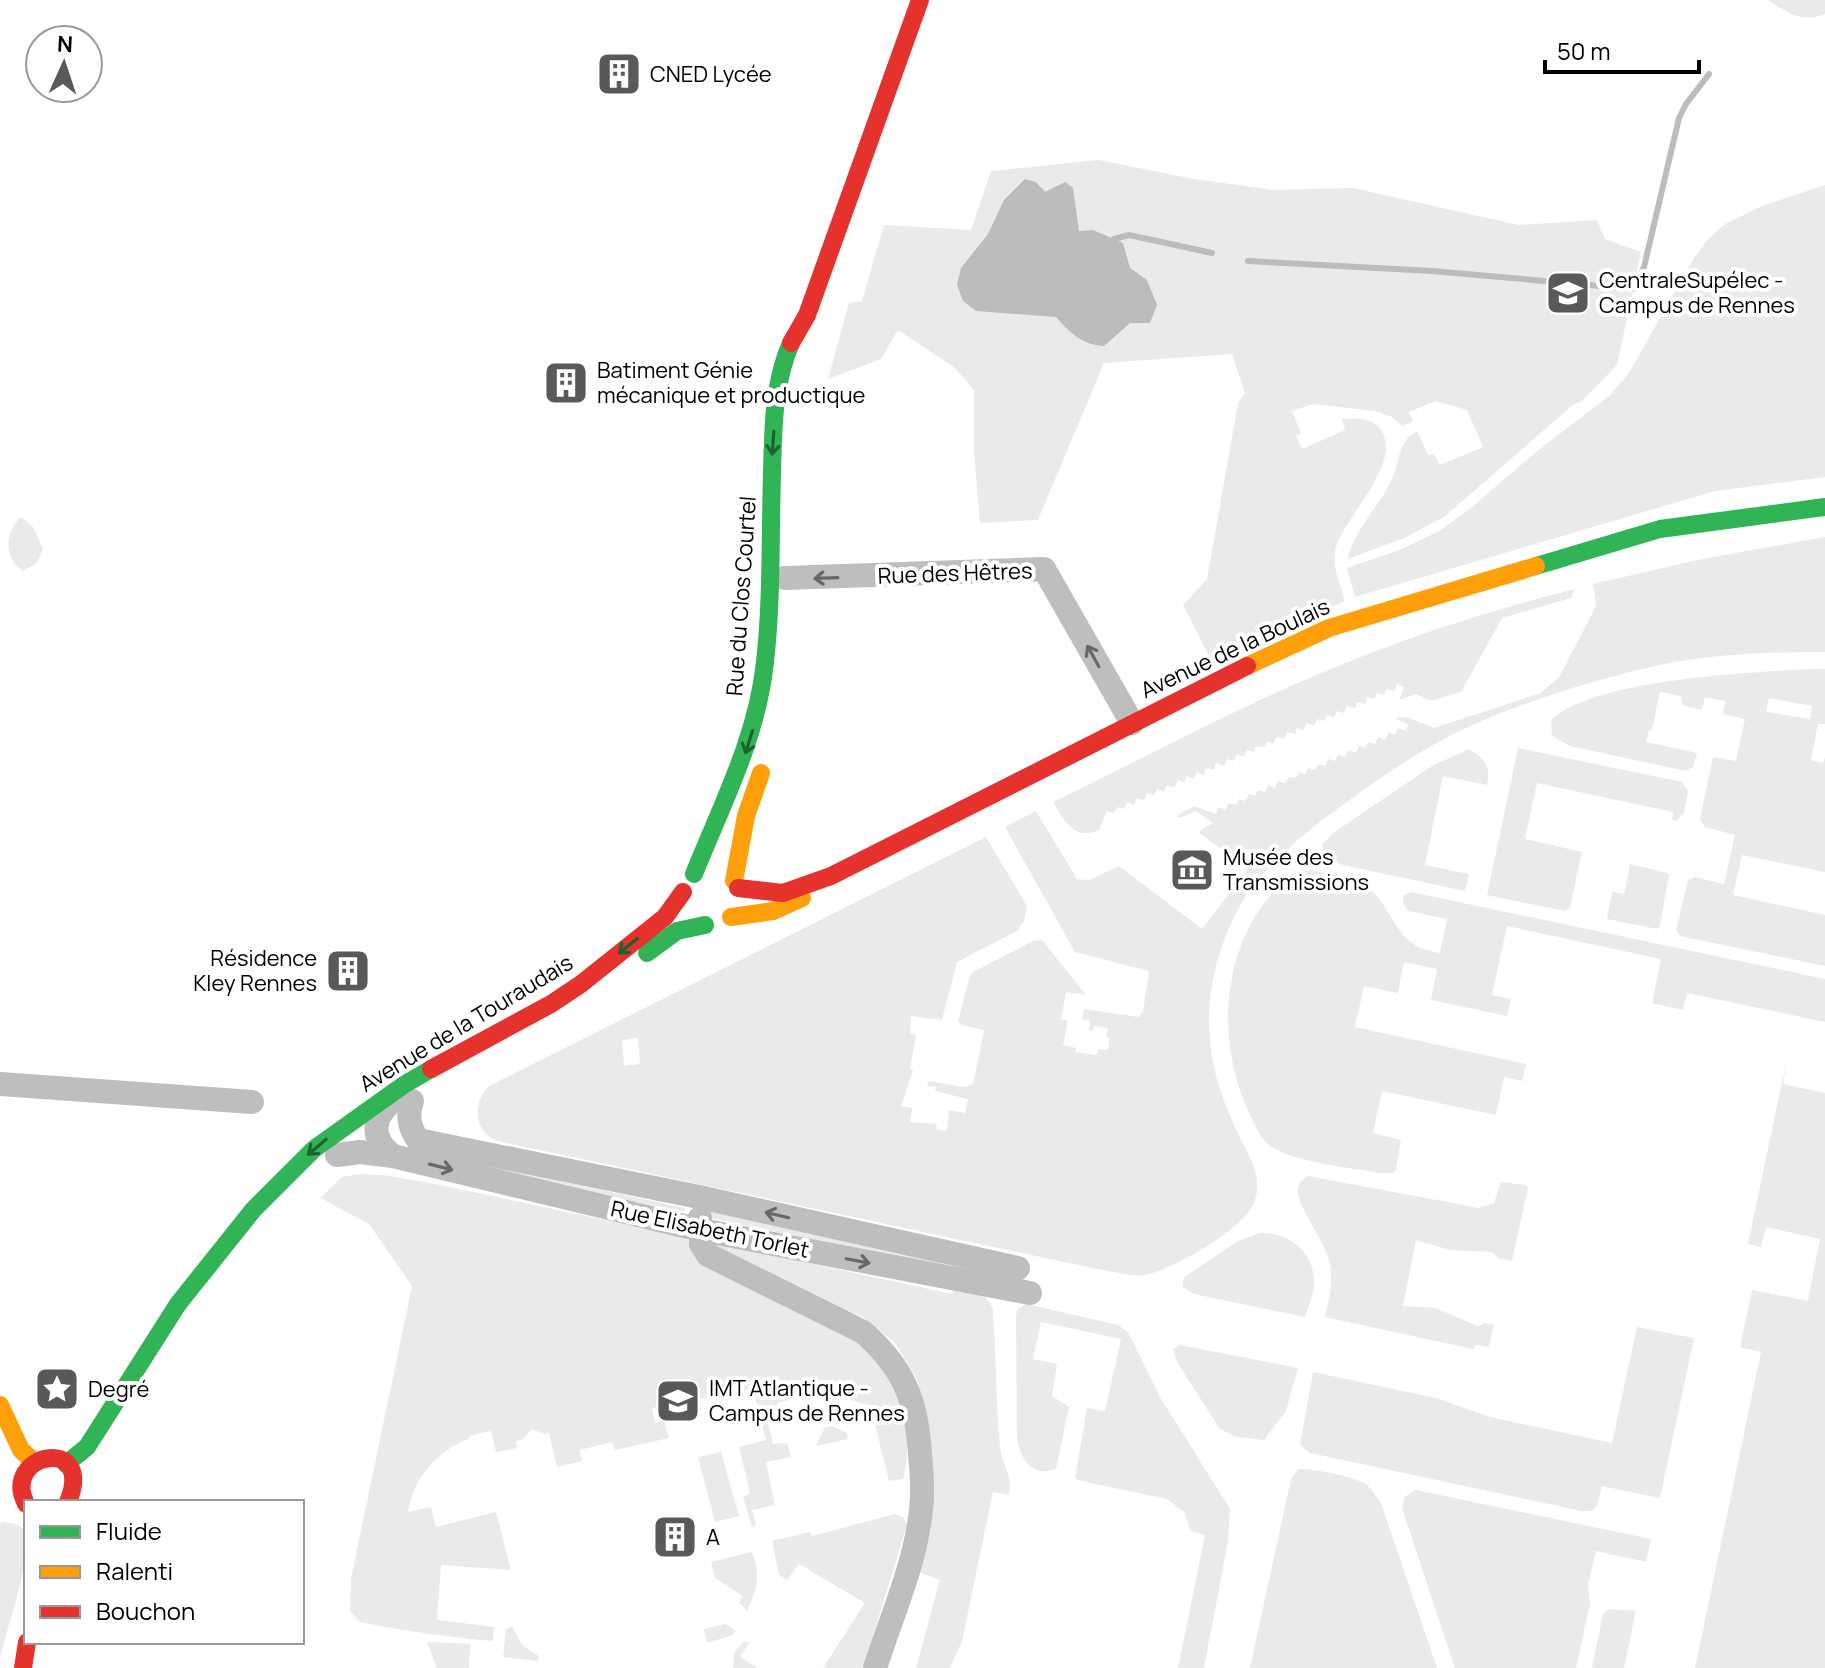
<svg xmlns="http://www.w3.org/2000/svg" width="1825" height="1668" font-family="Manrope,sans-serif">
<rect width="100%" height="100%" fill="#fff"/>
<g fill="#eaeaea" fill-rule="evenodd">
<path d="M1768,0H1825V14C1802,23 1787,13 1768,0Z"/>
<path d="M1099,160L1194,179L1273,190L1353,188L1519,225L1597,220L1605,239L1641,252L1617,365L1582,401L1573,405L1444,517L1404,538L1348,559C1354,527 1383,504 1394,474C1400,456 1399,441 1417,431L1428,455L1434,454L1440,465L1483,447L1467,410L1436,401L1409,412L1413,421L1402,426L1392,417L1375,411L1313,404L1292,411L1301,433L1296,436L1302,449L1345,430L1342,419C1356,418 1372,417 1381,430C1403,463 1345,516 1336,547C1331,566 1340,583 1345,601L1211,660L1183,605L1207,579L1238,403L1245,393L1232,354L1104,363L1038,520L980,523L974,453V390L955,368L898,330L881,359L828,379L849,303L862,301L884,225L971,230L991,171Z"/>
<polygon points="1825,185 1825,477 1715,491 1355,597 1347,568 1402,549 1441,530 1472,507 1536,452 1609,396 1629,373 1694,258 1709,238 1725,224 1762,206"/>
<path d="M21,517L33,527L43,549L37,563L23,571C3,558 5,532 21,517Z"/>
<path d="M1825,537V652C1767,652 1707,654 1651,667C1585,682 1506,707 1446,738C1410,757 1377,780 1344,804C1308,830 1269,861 1244,899C1226,928 1213,968 1210,1001C1208,1025 1210,1056 1217,1079C1223,1100 1232,1122 1242,1141C1252,1162 1263,1179 1254,1203C1244,1229 1172,1270 1145,1275C1130,1277 1112,1271 1097,1269L497,1141C473,1130 472,1104 489,1086L986,837L1027,906L1024,921L1017,931L957,962L942,1020L911,1016L910,1033L916,1035L910,1069L913,1070L901,1106L912,1108L910,1122L937,1124L936,1129L947,1131L949,1110L965,1113L968,1099L935,1091L936,1087L927,1086L928,1081L964,1087L973,1084L984,1030L962,1025L958,1022L969,978L973,972L1033,941L1042,940L1086,995L1066,992L1061,1019L1068,1021L1063,1045L1076,1048L1075,1052L1096,1055L1098,1049L1108,1050L1110,1038L1106,1037L1108,1028L1094,1026L1093,1031L1089,1030L1090,1021L1082,1019L1084,1009L1138,1017L1143,1012L1149,971L1075,952L1005,827L1036,811L1077,879L1089,880L1119,866L1202,929L1248,869L1198,832L1213,823L1196,811L1180,818L1176,816L1194,806L1216,814L1218,807L1226,810L1228,803L1236,805L1238,799L1245,801L1249,794L1255,796L1258,790L1265,792L1268,785L1275,788L1278,781L1285,783L1289,777L1296,778L1299,772L1305,774L1308,768L1315,770L1318,764L1325,766L1328,759L1335,761L1338,755L1345,757L1348,750L1356,753L1359,746L1365,748L1368,742L1375,744L1378,737L1385,740L1389,732L1395,735L1398,728L1406,731L1408,724L1395,718L1407,717L1434,728L1541,693L1559,677L1589,620L1596,605L1593,584L1702,559ZM638,1038L640,1064L624,1066L622,1040Z"/>
<path d="M1575,589L1571,598L1502,618L1461,692L1434,700H1428L1416,694L1399,700L1404,687L1397,684L1395,691L1387,689L1384,695L1377,693L1374,699L1367,697L1365,704L1357,702L1355,708L1347,706L1344,713L1337,711L1334,717L1327,715L1324,721L1317,719L1314,726L1307,723L1303,730L1297,728L1295,734L1287,732L1284,739L1277,737L1273,744L1267,741L1265,747L1256,746L1254,752L1247,750L1244,757L1237,754L1234,761L1227,759L1224,766L1216,763L1214,770L1206,768L1204,775L1197,772L1193,779L1187,776L1184,782L1178,780L1174,788L1167,785L1164,792L1157,789L1154,796L1147,793L1144,800L1137,798L1134,805L1127,802L1124,809L1117,807L1114,813L1107,811L1099,830C1075,841 1064,821 1053,802C1129,765 1205,725 1282,690C1376,647 1475,614 1575,589Z"/>
<path d="M1825,669V724H1818L1811,760L1823,763L1825,757V872L1742,855L1733,895L1825,915V966L1680,936L1676,930L1688,880L1695,877L1724,884L1735,835L1705,827L1700,819L1713,757L1736,761L1745,719L1723,714L1725,701L1705,697L1702,710L1682,705L1681,696L1660,692L1652,730H1649L1646,742L1697,753L1693,767L1686,771L1570,746L1552,736L1551,721C1587,679 1769,670 1825,669ZM1769,698L1812,706L1810,719L1766,712Z"/>
<polygon points="1518,748 1682,782 1688,791 1684,813 1676,821 1672,820 1673,812 1537,783 1525,839 1582,852 1570,907 1565,911 1487,895"/>
<path d="M1469,749C1485,759 1491,766 1487,785L1443,776L1425,865L1469,874L1465,891L1343,865L1324,857L1322,845L1333,833L1432,766Z"/>
<polygon points="1630,864 1667,873 1669,875 1660,926 1657,929 1607,919 1612,892 1624,894"/>
<path d="M1310,870C1331,875 1359,877 1374,893C1399,921 1397,947 1440,953L1447,919L1408,911L1403,903L1404,895L1411,892L1825,979V1022L1687,993L1683,1010L1652,1003L1661,959L1507,926L1492,995L1511,999L1507,1016L1431,1000L1437,969L1404,962L1398,993L1364,986L1355,1027L1526,1064L1522,1081L1504,1077L1496,1115L1382,1091L1373,1133L1401,1140L1396,1169L1393,1173H1380C1352,1168 1294,1162 1272,1147C1262,1141 1256,1128 1251,1117C1217,1049 1219,956 1270,896C1281,883 1293,873 1310,870Z"/>
<polygon points="1787,1058 1783,1084 1825,1093 1825,1668 1695,1668 1761,1352 1740,1347 1752,1290 1808,1301 1820,1239 1766,1227 1761,1247 1748,1244"/>
<polygon points="430,1153 685,1208 684,1212 429,1157"/>
<path d="M360,1174L383,1175L435,1184L686,1237L696,1256L875,1351C900,1390 915,1433 903,1479L889,1481L870,1405L821,1393L777,1403L779,1412L766,1414L773,1444L787,1443L791,1457L766,1462L775,1505L752,1510L756,1525L752,1527L743,1497L750,1493L739,1447L766,1440L753,1389L652,1408L655,1423L664,1420L669,1438L615,1450L612,1442L580,1450L582,1461L557,1467L549,1433L544,1434L532,1429L522,1440L516,1441L517,1448L496,1452L491,1431L469,1436V1439C437,1450 413,1479 408,1512L431,1507L436,1527L496,1512L511,1570L441,1565L437,1620L494,1627L493,1641C448,1637 404,1631 360,1622L350,1611L351,1578L412,1286L369,1224L320,1198L342,1177Z"/>
<path d="M1308,1176L1479,1208L1494,1203L1501,1182L1525,1185L1528,1188L1512,1261L1498,1258L1493,1252L1450,1250L1416,1240L1403,1306L1435,1308L1478,1326L1485,1323L1494,1325L1489,1347L1476,1345L1473,1349L1325,1317C1329,1299 1334,1279 1329,1260C1324,1241 1297,1205 1298,1191C1298,1183 1302,1180 1308,1176Z"/>
<polygon points="711,1212 941,1260 940,1266 710,1218"/>
<path d="M1260,1233C1290,1232 1316,1254 1314,1285C1313,1296 1308,1307 1305,1317L1194,1294L1183,1287V1279L1189,1274L1238,1241Z"/>
<path d="M711,1242L952,1294L954,1286C972,1290 987,1291 993,1310C996,1356 996,1402 1000,1447C1002,1466 1013,1474 1009,1495L993,1492L962,1641L950,1668H916L940,1580L919,1572L931,1531L929,1433L918,1381L895,1343L863,1317L816,1299L750,1269Z"/>
<path d="M1026,1304L1118,1325L1128,1332L1160,1397L1230,1509L1228,1541L1204,1668H1178L1205,1535L1191,1531L1184,1512L1167,1499L1077,1480L1075,1477L1087,1408L1105,1411L1121,1339L1041,1322L1033,1359L1057,1364L1052,1396L1069,1407L1056,1469C1031,1477 1022,1461 1017,1439L1016,1315L1018,1309Z"/>
<polygon points="1637,1327 1694,1338 1660,1498 1602,1486 1596,1508 1591,1511 1582,1511 1310,1453 1300,1445 1313,1372 1436,1398 1490,1417 1612,1443"/>
<polygon points="1180,1345 1298,1368 1286,1411 1264,1440 1236,1437 1220,1429 1177,1362 1173,1349"/>
<polygon points="832,1426 847,1433 848,1439 816,1446 825,1427"/>
<polygon points="721,1452 739,1516 715,1522 698,1457"/>
<path d="M1299,1469C1314,1469 1354,1476 1367,1485C1373,1491 1378,1499 1382,1506L1437,1668H1250L1291,1479Z"/>
<polygon points="1416,1490 1651,1539 1646,1562 1596,1551 1588,1584 1590,1604 1576,1668 1455,1668 1402,1508 1404,1497"/>
<polygon points="895,1514 904,1518 907,1525 863,1668 823,1668 865,1603 799,1564 787,1580 779,1575 772,1541 810,1532 812,1536"/>
<path d="M3,1522C11,1523 21,1524 25,1532C34,1554 5,1632 0,1660V1523Z"/>
<path d="M752,1552C761,1574 757,1590 747,1611L739,1602L743,1596L715,1578L711,1562Z"/>
<polygon points="1610,1609 1636,1611 1624,1668 1592,1668 1603,1614"/>
<polygon points="726,1624 735,1630 733,1635 707,1643 704,1629"/>
<polygon points="512,1627 523,1646 539,1656 538,1661 503,1657 506,1629"/>
<polygon points="427,1642 470,1644 469,1668 437,1668"/>
<polygon points="743,1642 750,1642 740,1657 758,1668 733,1668 734,1653"/>
</g>
<path fill="#bcbcbc" d="M1025,179L1036,182L1045,192L1065,182L1073,188L1079,231L1093,230L1123,243L1130,268L1147,280L1157,305L1150,323H1130L1104,346C1082,345 1069,332 1056,317L976,311L963,301L957,285L961,268L988,234L1004,200Z"/>
<g fill="none" stroke-linecap="round" stroke-linejoin="round">
<g stroke="#bcbcbc" stroke-width="6">
<polyline points="1114,239 1129,235 1212,253"/>
<polyline points="1248,261 1432,271 1635,289 1644,267 1679,118 1686,104 1709,74"/>
</g>
<g stroke="#bebebe" stroke-width="24">
<polyline points="785,578 1044,569 1132,723"/>
<polyline points="0,1084 252,1102"/>
<path d="M412,1101C407,1116 409,1127 418,1140L699,1197L1018,1268"/>
<polyline points="337,1155 360,1152 393,1156 701,1230 1030,1293"/>
<path d="M393,1156C369,1138 372,1115 396,1099"/>
<path d="M700,1218L701,1244L708,1255L863,1332C904,1368 917,1401 920,1455C922,1473 923,1492 921,1510C916,1562 891,1618 875,1668"/>
</g>
<g stroke="#30b455" stroke-width="18">
<polyline points="1536,566 1660,529 1825,507"/>
<path d="M694,874C722,804 757,738 765,662C772,600 770,537 772,474C773,432 773,383 791,343"/>
<polyline points="647,953 677,931 705,925"/>
<polyline points="66,1464 87,1447 178,1304 253,1210 314,1149 405,1084 431,1069"/>
</g>
<g stroke="#ff9f0a" stroke-width="18">
<polyline points="1247,666 1329,628 1536,566"/>
<polyline points="734,881 746,816 761,773"/>
<polyline points="731,917 773,911 802,898"/>
<polyline points="0,1405 21,1450 32,1460"/>
</g>
<g stroke="#e5322d" stroke-width="18">
<polyline points="791,343 807,315 920,0"/>
<polyline points="738,888 783,893 831,876 1247,666"/>
<polyline points="431,1069 551,1004 581,984 665,917 683,892"/>
<path d="M26,1504C0,1453 96,1434 68,1502"/>
<polyline points="23,1668 27,1642"/>
</g>
</g>
<defs><path id="oneway-shaft" d="M-6 0H5M1.5-3L5.5 0L1.5 3" fill="none" stroke-width="1.6" stroke-linecap="round" stroke-linejoin="round" transform="scale(2)"/></defs>
<g stroke="#1a632f">
<use href="#oneway-shaft" transform="translate(773 443) rotate(94)"/>
<use href="#oneway-shaft" transform="translate(749 742) rotate(107)"/>
<use href="#oneway-shaft" transform="translate(628 946) rotate(141)"/>
<use href="#oneway-shaft" transform="translate(317 1147) rotate(140)"/>
</g>
<g stroke="#686868">
<use href="#oneway-shaft" transform="translate(826 578) rotate(178)"/>
<use href="#oneway-shaft" transform="translate(1093 656) rotate(-119)"/>
<use href="#oneway-shaft" transform="translate(441 1167) rotate(14)"/>
<use href="#oneway-shaft" transform="translate(777 1215) rotate(-167)"/>
<use href="#oneway-shaft" transform="translate(858 1261) rotate(11)"/>
</g>
<defs>
<g id="building-square" transform="scale(2.3)"><rect x="-9" y="-9" width="18" height="18" rx="4" fill="#595959" stroke="#fff"/><path d="M-4-6H4V6H1V3H-1V6H-4ZM-2.5-4.3h1.7v1.8h-1.7ZM.8-4.3h1.7v1.8H.8ZM-2.5-1h1.7V.8h-1.7ZM.8-1h1.7V.8H.8Z" fill="#fff"/></g>
<g id="university-square" transform="scale(2.3)"><rect x="-9" y="-9" width="18" height="18" rx="4" fill="#595959" stroke="#fff"/><path d="M0-5L7-2L0 1L-7-2ZM-4 1L0 2.5L4 1V4Q0 6-4 4Z" fill="#fff"/></g>
<g id="museum-square" transform="scale(2.3)"><rect x="-9" y="-9" width="18" height="18" rx="4" fill="#595959" stroke="#fff"/><path d="M0-6L6-3V-2H-6V-3ZM-5-1h2V3h-2ZM-1-1h2V3h-2ZM3-1h2V3H3ZM-6 4H6V6H-6Z" fill="#fff"/></g>
<g id="sight-square" transform="scale(2.3)"><rect x="-9" y="-9" width="18" height="18" rx="4" fill="#595959" stroke="#fff"/><path d="M0-6L1.8-2.2L6-1.7L2.9 1.2L3.7 5.4L0 3.3L-3.7 5.4L-2.9 1.2L-6-1.7L-1.8-2.2Z" fill="#fff"/></g>
</defs>
<g fill-rule="evenodd">
<use href="#building-square" x="619" y="74"/>
<use href="#university-square" x="1568" y="293"/>
<use href="#building-square" x="566" y="383"/>
<use href="#museum-square" x="1192" y="870"/>
<use href="#building-square" x="348" y="971"/>
<use href="#sight-square" x="57" y="1389"/>
<use href="#university-square" x="678" y="1401"/>
<use href="#building-square" x="675" y="1537"/>
</g>
<g text-anchor="middle" dominant-baseline="central" stroke-width="8" stroke-linejoin="round" paint-order="stroke">
<g font-size="22" fill="#000" stroke="#fff" text-anchor="start">
<text x="650" y="74">CNED Lycée</text>
<text x="1599" y="280">CentraleSupélec -<tspan x="1599" dy="25">Campus de Rennes</tspan></text>
<text x="597" y="370">Batiment Génie<tspan x="597" dy="25">mécanique et productique</tspan></text>
<text x="1223" y="857">Musée des<tspan x="1223" dy="25">Transmissions</tspan></text>
<text x="317" y="958" text-anchor="end">Résidence<tspan x="317" dy="25">Kley Rennes</tspan></text>
<text x="709" y="1388">IMT Atlantique -<tspan x="709" dy="25">Campus de Rennes</tspan></text>
<text x="88" y="1389">Degré</text>
<text x="706" y="1537">A</text>
</g>
<g font-size="22" fill="#000" stroke="#fff">
<text transform="translate(955 573) rotate(-2)">Rue des Hêtres</text>
<text transform="translate(741 596) rotate(-86)">Rue du Clos Courtel</text>
<text transform="translate(1235 648) rotate(-25)">Avenue de la Boulais</text>
<text transform="translate(466 1023) rotate(-31)">Avenue de la Touraudais</text>
<text transform="translate(710 1229) rotate(12)">Rue Elisabeth Torlet</text>
</g>
</g>
<rect x="24" y="1500" width="280" height="144" fill="#ffffff" stroke="#999999" stroke-width="2"/>
<rect x="40" y="1526" width="40" height="12" fill="#30b455" stroke="#999999" stroke-width="2"/>
<text x="96" y="1540" font-size="24" fill="#000000">Fluide</text>
<rect x="40" y="1566" width="40" height="12" fill="#ff9f0a" stroke="#999999" stroke-width="2"/>
<text x="96" y="1580" font-size="24" fill="#000000">Ralenti</text>
<rect x="40" y="1606" width="40" height="12" fill="#e5322d" stroke="#999999" stroke-width="2"/>
<text x="96" y="1620" font-size="24" fill="#000000">Bouchon</text>
<g transform="translate(64 64) rotate(3)"><circle r="38" fill="#ffffff" stroke="#999999" stroke-width="2"/>
<path d="M0-6L14 30L0 20L-14 30Z" fill="#595959"/>
<text y="-12" font-size="22" font-weight="bold" text-anchor="middle" fill="#000000">N</text>
</g>
<path d="M1545 60v12h154v-12" fill="none" stroke="#000000" stroke-width="4"/>
<text x="1557" y="60" font-size="24" fill="#000000" stroke="#ffffff" stroke-width="6" paint-order="stroke">50 m</text>
</svg>
